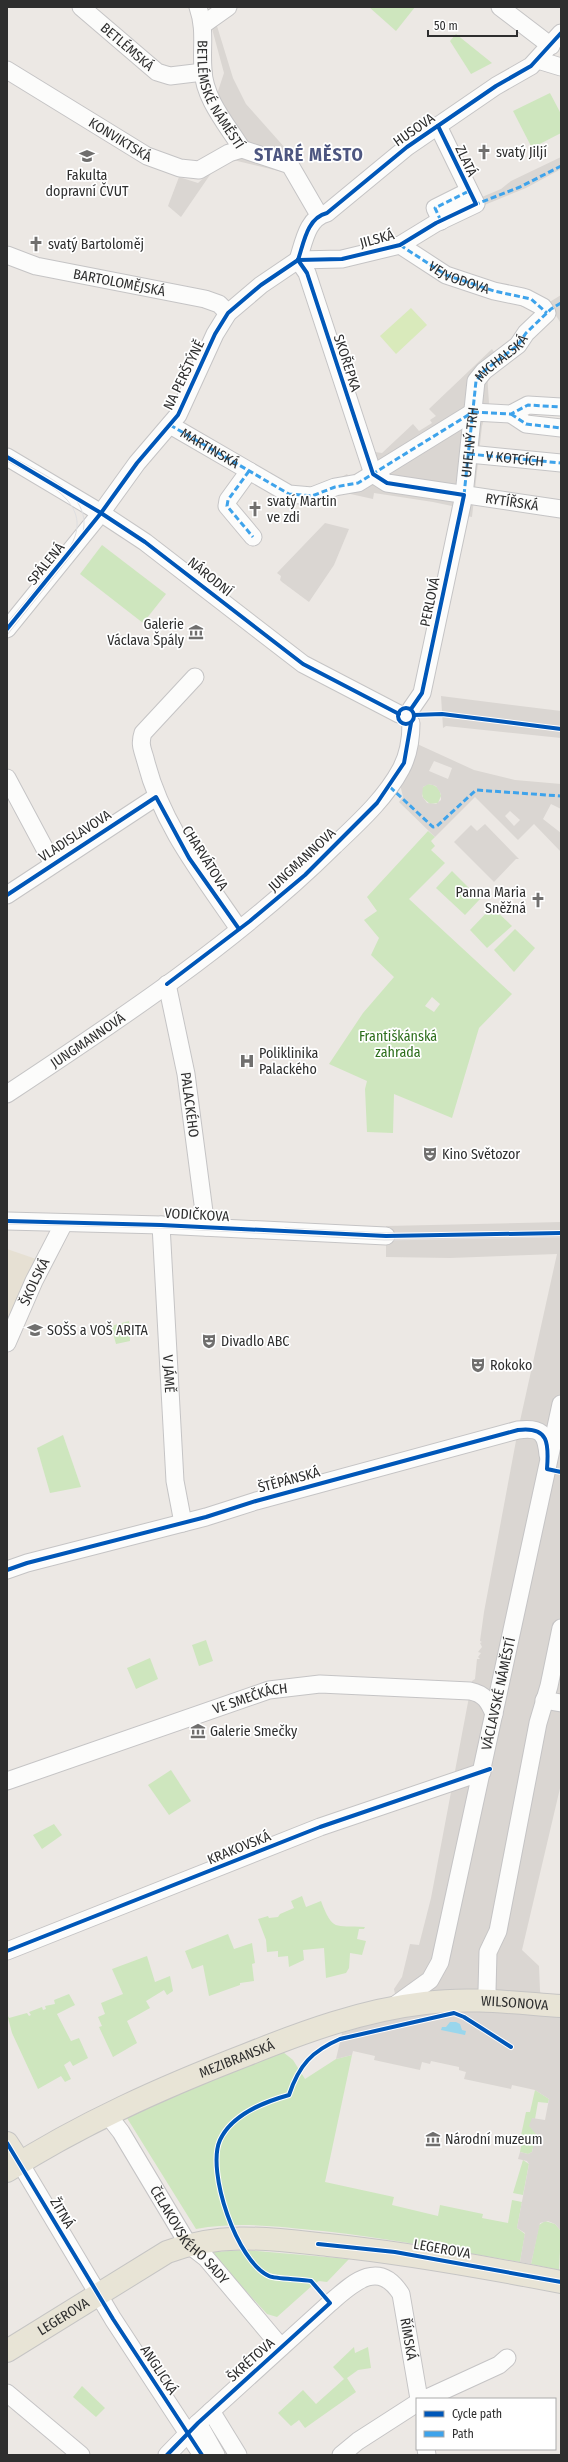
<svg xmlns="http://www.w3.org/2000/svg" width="568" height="2462" font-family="'Fira Sans Condensed',sans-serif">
<rect width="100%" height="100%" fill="#ece8e4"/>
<polygon fill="#e6e0d3" points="7,1249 39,1260 7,1332"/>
<g fill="#cee6be" fill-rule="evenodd">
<polygon points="369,7 415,7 396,31"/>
<polygon points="456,34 492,63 471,74 450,41"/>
<polygon points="550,93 561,114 561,133 532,148 513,111"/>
<polygon points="102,545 166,594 143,623 80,574"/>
<path d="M427,784C435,784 440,788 441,796L438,803L430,804L423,798L421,789Z"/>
<path d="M428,831L435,837L431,841L435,846L431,850L445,863L409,899L512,994L479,1028L452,1118L394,1094L393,1133L367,1132L365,1089L367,1081L329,1064L363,1013L394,977L371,955L379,938L364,920L377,911L367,897ZM432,997L440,1004L434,1012L425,1006Z"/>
<polygon points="452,871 480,899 465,915 436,888"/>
<polygon points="492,907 512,926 487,948 470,930"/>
<polygon points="515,929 535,948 514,972 494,950"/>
<polygon points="129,1321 130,1341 116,1344 111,1326"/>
<polygon points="63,1435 81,1487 50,1493 37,1448"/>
<polygon points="206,1640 213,1661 199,1666 192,1645"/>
<polygon points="150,1658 158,1679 136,1689 127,1668"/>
<polygon points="171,1770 191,1801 169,1815 148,1785"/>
<polygon points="54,1824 62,1835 42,1849 33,1835"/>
<path d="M302,1896L306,1907L321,1901C333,1932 334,1925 365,1927L364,1929H359L357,1939L366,1941L362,1955L350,1953L349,1968L346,1973L326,1978L324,1948L303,1950L304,1960L289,1967L288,1956L278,1957V1951L267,1952L266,1940L258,1919L268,1916L269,1918L278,1917L280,1914L294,1908L291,1901Z"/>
<polygon points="228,1934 234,1949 252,1943 255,1963 252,1964 254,1981 240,1983 240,1985 209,1996 203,1965 192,1969 185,1951"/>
<polygon points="147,1956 155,1982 170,1976 173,1991 167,1995 164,1990 146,2001 150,2008 127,2021 137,2043 113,2057 99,2027 102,2026 98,2017 105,2014 101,2003 123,1994 112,1969"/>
<polygon points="69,1994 75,2005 57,2014 71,2041 79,2038 88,2058 73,2066 70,2061 64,2065 71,2079 65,2082 61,2076 38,2089 12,2033 7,2014 9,2018 27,2013 29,2016 31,2015 29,2012 42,2007 43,2010 46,2009 45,2006 55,2004 54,2000"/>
<path d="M283,2052L293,2060L305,2079L336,2059L352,2055L325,2182L394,2197L392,2205L438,2216L440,2205L483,2214L482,2218L508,2223L512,2200L522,2202L517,2228L525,2234L520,2262C454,2251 389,2238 323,2231C278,2227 241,2221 196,2229L127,2118L171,2096Z"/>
<polygon points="535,2090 549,2099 548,2103 538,2102 535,2119 532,2118 536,2134 532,2152 528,2154 520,2152 522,2141 520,2140 526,2112 530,2112"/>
<polygon points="523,2160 529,2164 523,2195 513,2193"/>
<polygon points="545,2221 555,2224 561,2231 559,2270 531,2264 539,2225"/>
<polygon points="244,2250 349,2259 327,2282 319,2281 314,2284 277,2317 267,2314 216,2258 214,2252"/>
<polygon points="354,2347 355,2353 368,2347 371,2368 358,2370 347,2378 356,2392 305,2428 299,2420 291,2426 278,2413 303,2390 316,2404 344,2379 333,2367"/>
<polygon points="82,2386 105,2408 96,2417 73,2397"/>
</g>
<polygon fill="#d9eabb" points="411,308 427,325 396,354 380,336"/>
<g fill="#dad6d2" fill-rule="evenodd">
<polygon points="211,25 217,26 233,78 246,104 286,149 298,167 250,146 219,100 217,94 224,73"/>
<polygon points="241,151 287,173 229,159"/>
<polygon points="561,157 561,169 526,188 482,206 480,194 482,197 501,189 511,181"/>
<polygon points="214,169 181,217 168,206 179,177 198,183"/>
<polygon points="561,295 561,321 560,322 548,303"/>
<polygon points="492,349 497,357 487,373 489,403 482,426 472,517 451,513 452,506 433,502 374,493 373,499 337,491 333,482 347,474 349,477 361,470 375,452 382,453 413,424 419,431 432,423 430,420 436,416 429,409"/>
<polygon points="325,523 349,529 334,565 309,602 282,582 280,580 281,576 277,573"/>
<polygon points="441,696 561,711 561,738 446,726 443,728"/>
<path d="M415,743L474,770L515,780L561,784V809L551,804L543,819L561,833V852L534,824L518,840L475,797L435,837L399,802L403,797L399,780ZM434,761L452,768L448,779L429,771ZM429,784L436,786L441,794V800L436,804L427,803L422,796L423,787ZM510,811L520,820L514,826L505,816Z"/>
<polygon points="485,824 519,859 516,859 494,882 454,842 471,825 477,831"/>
<polygon points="561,1222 561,1784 522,1950 539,1966 540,1991 545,2012 561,2016 561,2231 555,2224 548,2221 540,2223 531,2264 520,2262 525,2233 517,2228 529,2164 527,2161 518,2159 520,2152 528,2154 532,2152 536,2134 529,2126 532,2118 545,2120 549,2099 535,2090 512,2085 511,2089 464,2079 466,2072 459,2070 459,2067 431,2061 430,2064 422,2062 420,2070 374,2060 375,2056 353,2051 352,2055 336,2059 342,2033 399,2016 394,1989 402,1977 410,1944 419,1945 431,1898 472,1681 475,1679 477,1659 480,1659 478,1657 481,1653 478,1652 482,1647 480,1643 482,1642 480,1641 484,1612 518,1430 557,1254 450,1258 386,1257 386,1226"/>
</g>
<polygon fill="#99d6ec" points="450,2022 456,2022 460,2024 462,2030 466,2031 465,2035 441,2030 442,2027 446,2027"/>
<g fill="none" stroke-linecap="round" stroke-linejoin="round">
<g stroke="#c5c4c5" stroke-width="19">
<g id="minor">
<path id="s1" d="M81,7L157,72L170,76L203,72"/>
<path id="s2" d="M198,7C206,30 201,47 203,70C204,99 228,126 242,149L290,165L319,215"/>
<polyline points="500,7 551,46"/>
<polyline points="204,24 228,7"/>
<polyline points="538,60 561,67"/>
<path id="s3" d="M7,70L147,156L180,168L199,170L229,153L242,149"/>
<polyline points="441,221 435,208 469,191"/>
<path id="s4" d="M400,245L446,275L494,291L523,297"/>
<path id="s5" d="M7,255L36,266L205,299L219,304L228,313"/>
<path d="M298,260C304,242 307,218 327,213L407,147L496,86L531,66L561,33"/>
<polyline points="298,260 342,259 400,245 436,223 476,204 438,126"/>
<polyline points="298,260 307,273 373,474"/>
<polyline points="473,412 511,414 528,405 561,407"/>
<polyline points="511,414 526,424 561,428"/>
<path id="s6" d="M170,425L289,494L312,496L335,487L358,483L473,412"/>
<polyline points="469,454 561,463"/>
<polyline points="7,457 101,513 145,542 303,664 399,714"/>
<polyline points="249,471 228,500 227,506 253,537"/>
<path id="s7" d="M373,474L387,483L561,509"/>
<polyline points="7,629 101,513 137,463 178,415 215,334 228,313 261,285 298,260"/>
<path d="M195,677L143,733C139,745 143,750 146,762C162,825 203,876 239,929"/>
<polyline points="411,709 422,693 464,495 476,381 484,371 518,345 526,333 547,313 543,307 526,298"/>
<polyline points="7,778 53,864"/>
<polyline points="7,895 156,797"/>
<path id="s8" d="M167,984L186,1074L206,1227"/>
<path id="s9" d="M7,1094C119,1020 238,941 334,846C358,823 385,799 401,769C408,756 411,738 411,723"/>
<polyline points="7,1221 161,1225 386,1236"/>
<path id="s10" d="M161,1225L175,1481L183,1523"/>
<path id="s11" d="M7,1343L34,1281L64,1223"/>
<path d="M7,1570L27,1563L206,1517L256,1501L518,1430C541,1427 546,1433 548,1455"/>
<polyline points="544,1700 561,1703"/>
<path id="s12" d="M7,1781L269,1690L320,1684L470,1691C485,1694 489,1702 494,1714"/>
<polyline points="7,1951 320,1827 482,1772"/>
<polyline points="491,2002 487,1991 488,1952 498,1931 538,1723 549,1686 561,1628"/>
<path id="s13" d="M391,2008L430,1980L440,1962L561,1404"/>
<path id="s14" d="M107,2114L121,2132L188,2244L206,2258L281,2347"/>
<polyline points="20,2163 113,2319 202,2455"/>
<polyline points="7,2393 81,2455"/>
<polyline points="425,2399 499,2365 507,2358"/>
<polyline points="211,2411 238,2455"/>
<polyline points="198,2423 216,2455"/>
<polyline points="426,2449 427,2455"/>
<path id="s15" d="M167,2455L198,2423L330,2303C352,2284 378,2258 401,2294L419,2399"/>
<polyline points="341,2455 358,2441 417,2403"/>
</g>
</g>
<g stroke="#c6c5c4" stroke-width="24">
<g id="major">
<polyline points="7,2143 20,2163"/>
<path id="s16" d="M7,2171C82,2123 163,2087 246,2055C303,2032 363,2010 425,2003C470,1997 516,2003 561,2006"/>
<path id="s17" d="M7,2351L167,2252C222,2231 271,2239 328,2245C407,2253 484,2267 561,2282"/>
</g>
</g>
<use href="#minor" stroke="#fcfcfb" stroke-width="17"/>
<use href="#major" stroke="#e8e4d6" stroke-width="22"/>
<g stroke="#dfdfe1" stroke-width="1">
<path d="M7,454C44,476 109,498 74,552L7,635"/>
<path d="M7,461C40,480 100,502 68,550L7,623"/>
<polyline points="7,1224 162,1228 384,1240 561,1237"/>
<polyline points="285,1228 384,1233 561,1231"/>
</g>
<g stroke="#3ea3eb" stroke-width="3" stroke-dasharray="6 3" stroke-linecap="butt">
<polyline points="474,205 520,187 561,166"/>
<polyline points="441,221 435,208 469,191"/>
<polyline points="400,245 446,275 494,291 531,299 547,313"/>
<polyline points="473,412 511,414 528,405 561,407"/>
<polyline points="511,414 526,424 561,428"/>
<polyline points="170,425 289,494 312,496 335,487 358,483 473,412"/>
<path id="s18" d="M469,454L561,463"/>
<polyline points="249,471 228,500 227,506 253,537"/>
<path id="s19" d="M464,495L476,381L484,371L518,345L526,333L551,309L561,303"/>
<polyline points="390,787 433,827 437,826 476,790 561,796"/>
</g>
<g stroke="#fff" stroke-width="6">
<g id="cycleway">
<polyline points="298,260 307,273 373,474 387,483 464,495 422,693 411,709"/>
<path d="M298,260C304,242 307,218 327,213L407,147L496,86L531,66L561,33"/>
<polyline points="298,260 342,259 400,245 436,223 476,204 438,126"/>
<polyline points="7,457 101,513 145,542 303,664 399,714"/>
<polyline points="7,629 101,513 137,463 178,415 215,334 228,313 261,285 298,260"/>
<circle cx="406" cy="716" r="8"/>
<polyline points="414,715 442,714 561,729"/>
<polyline points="7,895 156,797 189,858 239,929"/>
<polyline points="167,984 250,921 305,875 377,803 404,763 411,723"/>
<polyline points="7,1221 161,1225 386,1236 561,1233"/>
<path d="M7,1570L27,1563L206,1517L256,1501L518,1430C549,1426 549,1444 547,1469L561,1472"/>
<polyline points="7,1951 320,1827 490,1769"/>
<polyline points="7,2143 113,2319 202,2455"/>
<polyline points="318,2244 395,2252 561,2282"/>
<path d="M167,2455L198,2423L330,2303L311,2281C301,2279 275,2279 269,2276C237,2262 206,2171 220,2140C232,2114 264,2102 289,2095C299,2065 312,2051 340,2039L454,2013L464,2017L511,2047"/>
</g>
</g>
<use href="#cycleway" stroke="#0057b8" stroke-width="4"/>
</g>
<defs>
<g id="church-bare" transform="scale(1.2)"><path d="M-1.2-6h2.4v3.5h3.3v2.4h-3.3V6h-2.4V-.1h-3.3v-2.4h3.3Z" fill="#706f6e" stroke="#fff" stroke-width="2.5" paint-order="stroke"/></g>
<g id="university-bare" transform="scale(1.2)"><path d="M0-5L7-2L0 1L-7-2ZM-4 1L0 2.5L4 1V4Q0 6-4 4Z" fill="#706f6e" stroke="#fff" stroke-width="2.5" paint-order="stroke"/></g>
<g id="museum-bare" transform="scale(1.2)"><path d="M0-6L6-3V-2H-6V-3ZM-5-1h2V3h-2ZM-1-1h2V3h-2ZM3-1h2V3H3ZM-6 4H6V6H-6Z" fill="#706f6e" stroke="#fff" stroke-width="2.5" paint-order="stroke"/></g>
<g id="hospital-bare" transform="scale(1.2)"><path d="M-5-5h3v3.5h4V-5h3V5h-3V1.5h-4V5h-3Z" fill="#706f6e" stroke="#fff" stroke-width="2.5" paint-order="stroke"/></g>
<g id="theatre-bare" transform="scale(1.2)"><path d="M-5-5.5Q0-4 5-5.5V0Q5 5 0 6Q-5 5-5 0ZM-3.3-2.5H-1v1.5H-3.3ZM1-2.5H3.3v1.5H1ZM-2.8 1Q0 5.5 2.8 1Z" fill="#706f6e" stroke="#fff" stroke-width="2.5" paint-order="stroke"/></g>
</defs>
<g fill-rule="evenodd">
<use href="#church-bare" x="484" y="152"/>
<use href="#university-bare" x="87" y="156"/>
<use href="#church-bare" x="36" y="244"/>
<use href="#church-bare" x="255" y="509"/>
<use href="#museum-bare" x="196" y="632"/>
<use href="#church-bare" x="538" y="900"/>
<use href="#hospital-bare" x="247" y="1061"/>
<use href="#theatre-bare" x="430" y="1154"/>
<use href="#university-bare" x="35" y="1330"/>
<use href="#theatre-bare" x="209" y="1341"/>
<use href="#theatre-bare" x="478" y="1365"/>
<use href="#museum-bare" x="198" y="1731"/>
<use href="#museum-bare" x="433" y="2139"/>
</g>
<g text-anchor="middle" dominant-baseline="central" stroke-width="3.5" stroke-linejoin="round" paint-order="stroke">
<g font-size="14" fill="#2e2e2e" stroke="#fff">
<text stroke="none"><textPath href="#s1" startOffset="61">BETLÉMSKÁ</textPath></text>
<text stroke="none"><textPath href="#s2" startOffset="92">BETLÉMSKÉ NÁMĚSTÍ</textPath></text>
<text transform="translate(414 130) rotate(-35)">HUSOVA</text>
<text stroke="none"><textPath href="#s3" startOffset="133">KONVIKTSKÁ</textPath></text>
<text transform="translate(466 161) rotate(65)">ZLATÁ</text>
<text transform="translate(377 239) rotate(-15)">JILSKÁ</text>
<text stroke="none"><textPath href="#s4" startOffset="68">VEJVODOVA</textPath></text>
<text stroke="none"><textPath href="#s5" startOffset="116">BARTOLOMĚJSKÁ</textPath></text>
<text stroke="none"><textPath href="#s19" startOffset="149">MICHALSKÁ</textPath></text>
<text transform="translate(347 363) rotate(72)">SKOŘEPKA</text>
<text transform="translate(184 375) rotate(-64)">NA PERŠTÝNĚ</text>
<text stroke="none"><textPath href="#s6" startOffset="46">MARTINSKÁ</textPath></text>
<text stroke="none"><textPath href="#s19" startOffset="53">UHELNÝ TRH</textPath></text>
<text stroke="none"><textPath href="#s18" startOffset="46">V KOTCÍCH</textPath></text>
<text stroke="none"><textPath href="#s7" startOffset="143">RYTÍŘSKÁ</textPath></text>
<text transform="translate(46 564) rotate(-51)">SPÁLENÁ</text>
<text transform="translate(210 577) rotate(39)">NÁRODNÍ</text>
<text transform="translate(430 602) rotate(-78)">PERLOVÁ</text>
<text transform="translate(75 836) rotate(-33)">VLADISLAVOVA</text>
<text transform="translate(205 858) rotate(58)">CHARVÁTOVA</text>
<text transform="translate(302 860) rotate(-43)">JUNGMANNOVA</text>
<text stroke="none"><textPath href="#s9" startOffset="97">JUNGMANNOVÁ</textPath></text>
<text stroke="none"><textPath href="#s8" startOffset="123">PALACKÉHO</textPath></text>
<text transform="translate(197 1215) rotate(3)">VODIČKOVA</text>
<text stroke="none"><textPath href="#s11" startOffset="67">ŠKOLSKÁ</textPath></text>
<text stroke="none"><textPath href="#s10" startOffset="149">V JÁMĚ</textPath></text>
<text transform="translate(289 1480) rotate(-15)">ŠTĚPÁNSKÁ</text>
<text stroke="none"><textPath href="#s13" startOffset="343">VÁCLAVSKÉ NÁMĚSTÍ</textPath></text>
<text stroke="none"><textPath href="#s12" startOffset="257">VE SMEČKÁCH</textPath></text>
<text transform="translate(239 1848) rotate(-22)">KRAKOVSKÁ</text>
<text stroke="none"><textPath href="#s16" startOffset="543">WILSONOVA</textPath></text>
<text stroke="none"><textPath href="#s16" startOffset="256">MEZIBRANSKÁ</textPath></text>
<text transform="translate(62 2213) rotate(59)">ŽITNÁ</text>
<text stroke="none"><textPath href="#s14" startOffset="147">ČELAKOVSKÉHO SADY</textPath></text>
<text transform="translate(442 2249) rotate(10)">LEGEROVA</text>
<text stroke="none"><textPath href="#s17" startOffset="66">LEGEROVA</textPath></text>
<text stroke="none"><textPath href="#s15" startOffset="355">ŘÍMSKÁ</textPath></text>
<text transform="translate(251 2360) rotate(-42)">ŠKRÉTOVA</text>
<text transform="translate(159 2370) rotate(57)">ANGLICKÁ</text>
</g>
<g font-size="14" fill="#2e2e2e" stroke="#fff" text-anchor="start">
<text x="496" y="152">svatý Jiljí</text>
<text x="87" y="175" text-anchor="middle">Fakulta<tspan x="87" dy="16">dopravní ČVUT</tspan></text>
<text x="48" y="244">svatý Bartoloměj</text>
<text x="267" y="501">svatý Martin<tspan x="267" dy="16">ve zdi</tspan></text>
<text x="184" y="624" text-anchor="end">Galerie<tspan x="184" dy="16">Václava Špály</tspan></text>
<text x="526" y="892" text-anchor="end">Panna Maria<tspan x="526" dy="16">Sněžná</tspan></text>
<text x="259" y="1053">Poliklinika<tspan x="259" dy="16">Palackého</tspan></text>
<text x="442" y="1154">Kino Světozor</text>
<text x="47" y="1330">SOŠS a VOŠ ARITA</text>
<text x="221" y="1341">Divadlo ABC</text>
<text x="490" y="1365">Rokoko</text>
<text x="210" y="1731">Galerie Smečky</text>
<text x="445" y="2139">Národní muzeum</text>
</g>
<g font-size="14" fill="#2c6e1b" stroke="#fff">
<text x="398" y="1036">Františkánská<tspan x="398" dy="16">zahrada</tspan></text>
</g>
<g font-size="18" font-weight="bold" letter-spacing="1" fill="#4d5680" stroke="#fff">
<text x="309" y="155">STARÉ MĚSTO</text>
</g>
</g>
<rect width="568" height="2462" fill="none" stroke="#2e2e2e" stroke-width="16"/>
<rect x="416" y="2398" width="140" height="52" fill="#ffffff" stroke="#ababab"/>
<rect x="424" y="2411" width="20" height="6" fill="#0057b8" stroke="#ababab"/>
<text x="452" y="2418" font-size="12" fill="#2e2e2e">Cycle path</text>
<rect x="424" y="2431" width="20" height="6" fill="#3ea3eb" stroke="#ababab"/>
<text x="452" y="2438" font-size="12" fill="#2e2e2e">Path</text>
<path d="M428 30v6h89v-6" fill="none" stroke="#2e2e2e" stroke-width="2"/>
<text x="434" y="30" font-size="12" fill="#2e2e2e" stroke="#ffffff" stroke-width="3" paint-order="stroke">50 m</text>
</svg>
